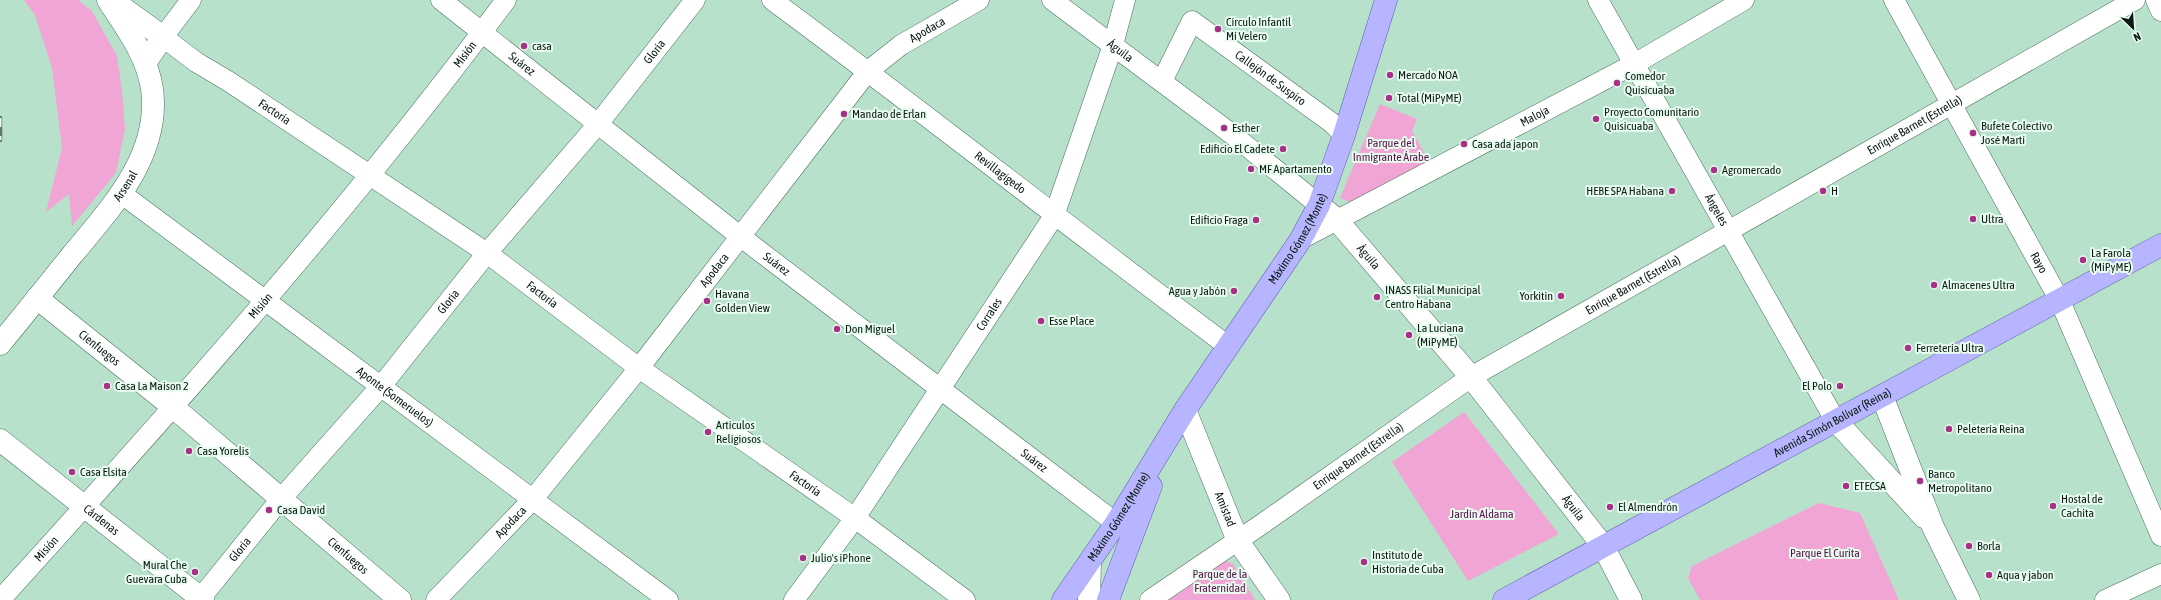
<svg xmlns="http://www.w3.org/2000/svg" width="2161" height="600" font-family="'Asap Condensed',sans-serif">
<rect width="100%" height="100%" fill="#b7e1cb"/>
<g fill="#f1a5d5">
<polygon points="24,0 78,0 92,11 117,56 122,91 125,129 116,173 72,226 69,194 46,212 62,148 52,68 35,15"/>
<polygon points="1380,104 1417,119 1412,131 1429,161 1352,203 1340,198"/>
<polygon points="1464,412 1559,534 1468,581 1392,462"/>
<polygon points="1819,503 1860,513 1899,600 1700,600 1688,578 1692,566"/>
<polygon points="1224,560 1233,564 1255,600 1159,600"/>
</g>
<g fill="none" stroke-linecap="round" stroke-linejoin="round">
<g stroke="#4a705d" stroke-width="21">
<g id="street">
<path id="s1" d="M191,0L163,37L196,62L228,81L487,253L639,368L855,518L965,600"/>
<path id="s2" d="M441,0L741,237L1116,523"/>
<path id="s3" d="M772,0C925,113 1075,232 1228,346"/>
<path id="s4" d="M1052,0L1233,135L1319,205"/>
<path id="s5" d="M1598,0L1835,420"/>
<path id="s6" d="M1894,0L2060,301L2161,536"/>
<polyline points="2156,0 2161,11"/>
<path id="s7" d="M1162,81L1192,21L1332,123L1344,135"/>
<path id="s8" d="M122,194L668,600"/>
<path id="s9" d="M1301,239L1636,63L1744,0"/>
<path id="s10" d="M0,600C176,406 350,210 506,0"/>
<path id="s11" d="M199,600L280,500L382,385L487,253L598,124L695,0"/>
<path id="s12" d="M436,600L533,499L639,368L868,71L901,45L979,0"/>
<path id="s13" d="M794,600L855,518L1054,216L1113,45L1125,0"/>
<path id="s14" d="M1150,600L1262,524L1471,377L2135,0"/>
<polyline points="2105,600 2161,574"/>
</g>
</g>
<g stroke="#4a705d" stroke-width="23">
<g id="secondary">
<polyline points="116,3 163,37 145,63"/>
<path id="s15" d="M1319,205L1336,219L1471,377L1603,546L1631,600"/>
<path id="s16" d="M37,298L173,407L400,600"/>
<path id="s17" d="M0,344C24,315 48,285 72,255C111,208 161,155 152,89C147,55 126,28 108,0"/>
<polyline points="1882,396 1933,527 1969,600"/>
<path id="s18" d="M1185,410L1238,541L1279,600"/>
<polyline points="1835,420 1924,517"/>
<path id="s19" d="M0,440L203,600"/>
<polyline points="1089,600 1090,562"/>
</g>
</g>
<g stroke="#5c5fac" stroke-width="23">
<g id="primary">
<path id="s20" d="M1063,600L1116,523L1185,410L1301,239L1319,205L1344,135L1386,0"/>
<polyline points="1108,600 1151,486"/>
<path id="s21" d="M1504,600L2161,245"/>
</g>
</g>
<use href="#street" stroke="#fff" stroke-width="20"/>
<use href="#secondary" stroke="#fff" stroke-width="22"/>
<use href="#primary" stroke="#b7b5ff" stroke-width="22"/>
<g stroke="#5b7769" stroke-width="4.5">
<polyline id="rail" points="0,118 0,140"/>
</g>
<use href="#rail" stroke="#e8fcf1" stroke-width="3" stroke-dasharray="9" stroke-linecap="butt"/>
</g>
<g fill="#a83086" stroke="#e8fcf1" stroke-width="1.5">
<circle cx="1218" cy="29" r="4"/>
<circle cx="524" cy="46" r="4"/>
<circle cx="1390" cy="75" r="4"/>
<circle cx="1617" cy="83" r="4"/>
<circle cx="1389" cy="98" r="4"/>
<circle cx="844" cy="114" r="4"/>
<circle cx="1596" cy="119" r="4"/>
<circle cx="1224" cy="128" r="4"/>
<circle cx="1973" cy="133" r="4"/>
<circle cx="1464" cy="144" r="4"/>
<circle cx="1283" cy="149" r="4"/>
<circle cx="1251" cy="169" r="4"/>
<circle cx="1714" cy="170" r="4"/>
<circle cx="1672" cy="191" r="4"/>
<circle cx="1823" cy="191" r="4"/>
<circle cx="1973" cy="219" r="4"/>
<circle cx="1256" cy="220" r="4"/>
<circle cx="2083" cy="260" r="4"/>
<circle cx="1934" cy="285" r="4"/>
<circle cx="1234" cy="291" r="4"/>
<circle cx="1561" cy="296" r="4"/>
<circle cx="1377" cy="297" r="4"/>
<circle cx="707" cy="301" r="4"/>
<circle cx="1041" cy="321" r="4"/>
<circle cx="837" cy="329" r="4"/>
<circle cx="1409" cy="335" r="4"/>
<circle cx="1908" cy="348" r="4"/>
<circle cx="107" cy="386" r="4"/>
<circle cx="1840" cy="386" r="4"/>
<circle cx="1949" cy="429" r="4"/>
<circle cx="708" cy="432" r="4"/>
<circle cx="189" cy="451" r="4"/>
<circle cx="72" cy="472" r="4"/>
<circle cx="1920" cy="481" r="4"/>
<circle cx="1846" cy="486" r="4"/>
<circle cx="2053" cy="506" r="4"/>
<circle cx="1610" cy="507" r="4"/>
<circle cx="269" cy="510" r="4"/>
<circle cx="1969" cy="546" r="4"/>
<circle cx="803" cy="558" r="4"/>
<circle cx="1364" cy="562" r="4"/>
<circle cx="195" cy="572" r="4"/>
<circle cx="1989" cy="575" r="4"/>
</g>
<g text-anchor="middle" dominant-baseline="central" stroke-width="4" stroke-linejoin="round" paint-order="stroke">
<g font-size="12" fill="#0b1b13" stroke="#e8fcf1" text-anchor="start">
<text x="1226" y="22">Círculo Infantil<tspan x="1226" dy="14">Mi Velero</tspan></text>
<text x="532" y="46">casa</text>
<text x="1398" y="75">Mercado NOA</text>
<text x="1625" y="76">Comedor<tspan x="1625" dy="14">Quisicuaba</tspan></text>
<text x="1397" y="98">Total (MiPyME)</text>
<text x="1604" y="112">Proyecto Comunitario<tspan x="1604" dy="14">Quisicuaba</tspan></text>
<text x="852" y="114">Mandao de Erlan</text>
<text x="1981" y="126">Bufete Colectivo<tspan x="1981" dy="14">José Martí</tspan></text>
<text x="1232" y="128">Esther</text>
<text x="1472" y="144">Casa ada japon</text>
<text x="1275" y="149" text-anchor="end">Edificio El Cadete</text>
<text x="1259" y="169">MF Apartamento</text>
<text x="1722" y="170">Agromercado</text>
<text x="1664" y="191" text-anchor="end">HEBE SPA Habana</text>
<text x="1831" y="191">H</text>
<text x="1981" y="219">Ultra</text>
<text x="1248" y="220" text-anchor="end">Edificio Fraga</text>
<text x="2091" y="253">La Farola<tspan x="2091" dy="14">(MiPyME)</tspan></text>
<text x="1942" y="285">Almacenes Ultra</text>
<text x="1385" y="290">INASS Filial Municipal<tspan x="1385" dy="14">Centro Habana</tspan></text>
<text x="1226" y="291" text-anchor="end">Agua y Jabón</text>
<text x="715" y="294">Havana<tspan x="715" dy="14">Golden View</tspan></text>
<text x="1553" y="296" text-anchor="end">Yorkitin</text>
<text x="1049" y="321">Esse Place</text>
<text x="1417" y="328">La Luciana<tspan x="1417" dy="14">(MiPyME)</tspan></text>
<text x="845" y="329">Don Miguel</text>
<text x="1916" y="348">Ferreteria Ultra</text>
<text x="115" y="386">Casa La Maison 2</text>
<text x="1832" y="386" text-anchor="end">El Polo</text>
<text x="716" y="425">Articulos<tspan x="716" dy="14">Religiosos</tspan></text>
<text x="1957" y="429">Peletería Reina</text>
<text x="197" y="451">Casa Yorelis</text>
<text x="80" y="472">Casa Elsita</text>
<text x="1928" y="474">Banco<tspan x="1928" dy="14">Metropolitano</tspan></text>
<text x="1854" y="486">ETECSA</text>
<text x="2061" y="499">Hostal de<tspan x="2061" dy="14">Cachita</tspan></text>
<text x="1618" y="507">El Almendrón</text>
<text x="277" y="510">Casa David</text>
<text x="1977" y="546">Borla</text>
<text x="1372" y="555">Instituto de<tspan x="1372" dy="14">Historia de Cuba</tspan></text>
<text x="811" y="558">Julio's iPhone</text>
<text x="187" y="565" text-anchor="end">Mural Che<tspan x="187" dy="14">Guevara Cuba</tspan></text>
<text x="1997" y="575">Aqua y jabon</text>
</g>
<g font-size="12" fill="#0b1b13" stroke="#e8fcf1">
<text stroke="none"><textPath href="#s12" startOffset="756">Apodaca</textPath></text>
<text stroke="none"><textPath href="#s4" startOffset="85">Águila</textPath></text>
<text stroke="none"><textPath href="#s11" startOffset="713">Gloria</textPath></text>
<text stroke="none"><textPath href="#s10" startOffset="717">Misión</textPath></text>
<text stroke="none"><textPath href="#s2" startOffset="103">Suárez</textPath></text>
<text stroke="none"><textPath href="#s7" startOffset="164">Callejón de Suspiro</textPath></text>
<text stroke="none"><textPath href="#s1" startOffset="181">Factoría</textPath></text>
<text stroke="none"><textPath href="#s9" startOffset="264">Maloja</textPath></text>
<text stroke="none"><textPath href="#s14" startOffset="901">Enrique Barnet (Estrella)</textPath></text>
<text stroke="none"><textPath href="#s3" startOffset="286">Revillagigedo</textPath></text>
<text stroke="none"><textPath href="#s17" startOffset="202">Arsenal</textPath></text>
<text stroke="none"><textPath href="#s5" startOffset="241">Ángeles</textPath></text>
<text stroke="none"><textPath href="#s20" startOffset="431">Máximo Gómez (Monte)</textPath></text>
<text stroke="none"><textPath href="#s15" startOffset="72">Águila</textPath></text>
<text stroke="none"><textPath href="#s6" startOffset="300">Rayo</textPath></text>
<text stroke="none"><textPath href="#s2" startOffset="427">Suárez</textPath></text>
<text stroke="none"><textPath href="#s12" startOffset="432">Apodaca</textPath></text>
<text stroke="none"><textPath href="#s14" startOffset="577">Enrique Barnet (Estrella)</textPath></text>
<text stroke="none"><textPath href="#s1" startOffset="505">Factoría</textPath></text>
<text stroke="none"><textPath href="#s11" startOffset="389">Gloria</textPath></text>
<text stroke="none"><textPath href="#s10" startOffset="393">Misión</textPath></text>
<text stroke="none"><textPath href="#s13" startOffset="346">Corrales</textPath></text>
<text stroke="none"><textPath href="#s16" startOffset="80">Cienfuegos</textPath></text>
<text stroke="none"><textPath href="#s8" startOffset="340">Aponte (Someruelos)</textPath></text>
<text stroke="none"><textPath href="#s21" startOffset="373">Avenida Simón Bolívar (Reina)</textPath></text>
<text stroke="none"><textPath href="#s14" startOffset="253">Enrique Barnet (Estrella)</textPath></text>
<text stroke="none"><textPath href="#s2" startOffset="751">Suárez</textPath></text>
<text stroke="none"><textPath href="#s1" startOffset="829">Factoría</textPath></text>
<text stroke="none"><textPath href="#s15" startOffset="396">Águila</textPath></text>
<text stroke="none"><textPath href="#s18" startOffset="107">Amistad</textPath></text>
<text stroke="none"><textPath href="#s20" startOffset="100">Máximo Gómez (Monte)</textPath></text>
<text stroke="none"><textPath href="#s19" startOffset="129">Cárdenas</textPath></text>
<text stroke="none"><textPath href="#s12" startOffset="108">Apodaca</textPath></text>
<text stroke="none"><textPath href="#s10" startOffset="69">Misión</textPath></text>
<text stroke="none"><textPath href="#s11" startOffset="65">Gloria</textPath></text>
<text stroke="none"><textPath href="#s16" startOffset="404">Cienfuegos</textPath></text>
</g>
<g font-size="12" fill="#5b1146" stroke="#e8fcf1">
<text x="1391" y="143">Parque del<tspan x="1391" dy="14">Inmigrante Árabe</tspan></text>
<text x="1482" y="514">Jardín Aldama</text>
<text x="1825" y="553">Parque El Curita</text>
<text x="1220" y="574">Parque de la<tspan x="1220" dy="14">Fraternidad</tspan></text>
</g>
</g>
<g transform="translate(2133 28) rotate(155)" stroke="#e8fcf1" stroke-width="3" paint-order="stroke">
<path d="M0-3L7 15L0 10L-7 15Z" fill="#0b1b13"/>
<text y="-6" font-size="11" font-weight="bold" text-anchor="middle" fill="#0b1b13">N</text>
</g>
</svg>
